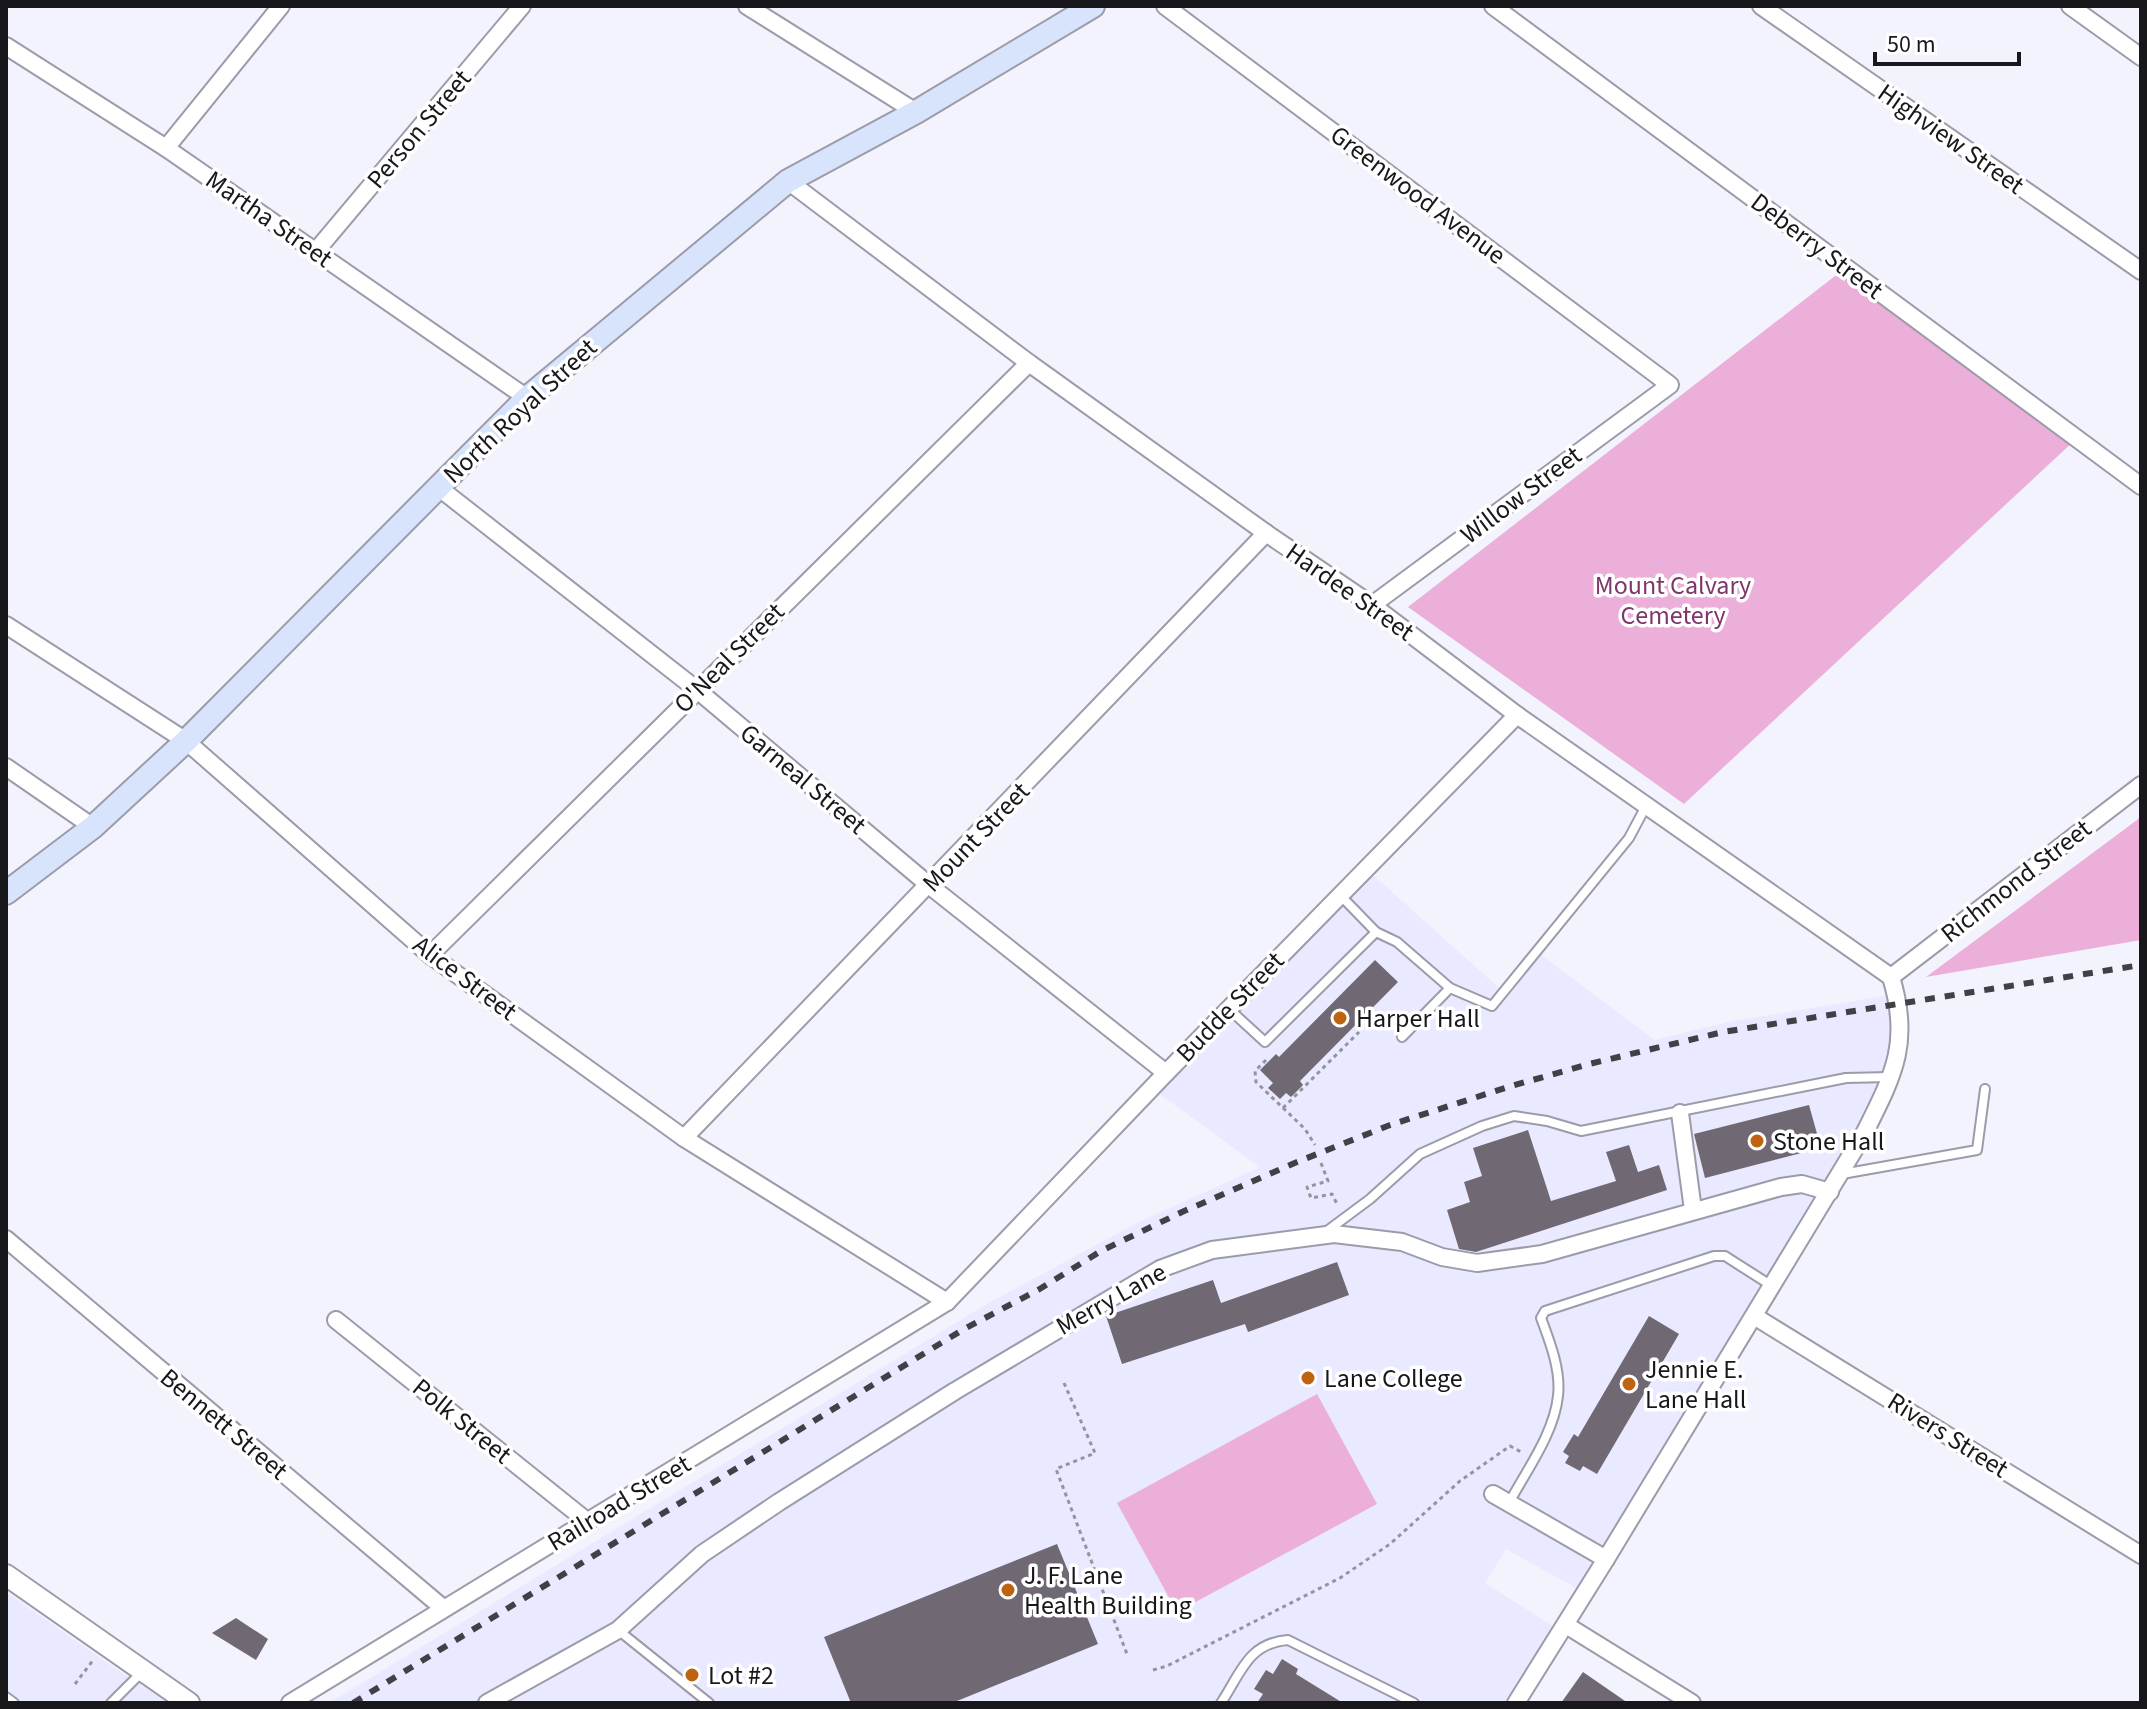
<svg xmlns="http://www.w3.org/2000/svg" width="2147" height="1709" font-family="'Source Sans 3',sans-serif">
<rect width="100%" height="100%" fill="#f3f3fe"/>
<g fill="#e9e9ff">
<polygon points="1373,875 1508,996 1541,955 1655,1040 1732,1021 1885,996 1893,1015 1891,1057 1874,1105 1580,1590 1506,1549 1485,1583 1559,1630 1513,1703 329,1703 987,1304 1139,1222 1260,1167 1157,1092"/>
<polygon points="6,1592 106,1662 168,1703 6,1703"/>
</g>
<g fill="#ebafd9">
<polygon points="1844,269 2075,440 1684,804 1408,607"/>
<polygon points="2141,817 2141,940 1926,977"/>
<polygon points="1317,1394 1377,1504 1177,1612 1117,1503"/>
</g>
<g fill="#706974">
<polygon points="1375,960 1398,982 1300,1081 1303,1085 1291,1097 1286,1093 1280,1099 1268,1088 1273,1083 1260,1070 1276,1054 1279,1057"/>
<polygon points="1809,1105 1821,1148 1705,1178 1694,1134"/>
<polygon points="1528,1130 1551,1201 1616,1181 1606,1152 1629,1145 1638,1172 1659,1165 1667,1190 1476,1252 1459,1249 1447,1210 1470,1202 1464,1182 1482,1176 1473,1148"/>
<polygon points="1337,1262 1349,1295 1248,1332 1245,1324 1122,1364 1106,1316 1213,1280 1221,1303"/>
<polygon points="1649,1316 1679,1334 1597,1474 1583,1466 1580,1471 1565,1463 1569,1456 1563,1452 1574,1434 1578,1437"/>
<polygon points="1057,1544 1098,1644 952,1703 851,1703 824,1637"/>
<polygon points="236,1618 268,1639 256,1660 212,1633"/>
<polygon points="1282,1659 1298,1669 1296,1674 1343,1703 1257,1703 1263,1694 1254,1689 1266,1670 1273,1674"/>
<polygon points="1583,1672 1628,1703 1561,1703"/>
</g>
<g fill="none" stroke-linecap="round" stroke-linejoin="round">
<g stroke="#9c9ba9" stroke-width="12">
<g id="service">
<polyline points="1376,932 1397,942 1450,988 1402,1037"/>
<polyline points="1450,988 1492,1006 1629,838 1646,806"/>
<polyline points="1229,1009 1265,1042 1376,932 1340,895"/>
<polyline points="1842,1174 1977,1150 1985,1089"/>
<polyline points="1327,1231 1370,1199 1420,1154 1482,1126 1514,1116 1547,1121 1581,1131 1846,1078 1890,1077"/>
<path d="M1509,1503C1526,1471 1554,1434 1558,1396C1561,1370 1550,1342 1541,1318L1545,1311L1714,1256H1725L1772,1286"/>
<polyline points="618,1630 709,1703"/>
<polyline points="6,1697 14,1703"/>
<polyline points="111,1703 141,1673"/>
<path d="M1221,1703C1241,1673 1248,1643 1288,1640L1414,1703"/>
</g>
</g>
<g stroke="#9c9ba9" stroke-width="20">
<g id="minor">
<polyline points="747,6 916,112"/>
<polyline points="1165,6 1670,385 1372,605"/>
<polyline points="1493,6 2141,486"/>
<polyline points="1761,6 2141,271"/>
<polyline points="2070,6 2141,57"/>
<polyline points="6,46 166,148 527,398"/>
<polyline points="166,148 281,6"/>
<path d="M788,181L1029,363L1266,533L1372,605L1517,715L1891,977C1911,1042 1894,1074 1865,1132L1606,1559L1516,1703"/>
<polyline points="316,251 522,6"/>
<polyline points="438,487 696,689 930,886 1166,1073"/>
<polyline points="6,625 186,741 430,955 684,1138 947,1302"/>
<polyline points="6,767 93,827"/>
<polyline points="430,955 1029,363"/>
<polyline points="1891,977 2141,785"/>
<polyline points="1680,1113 1693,1210"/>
<polyline points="684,1138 1266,533"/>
<polyline points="6,1239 443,1608"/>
<polyline points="1754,1316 2141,1555"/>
<polyline points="336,1320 588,1522"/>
<polyline points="1493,1494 1606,1559"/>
<polyline points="1566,1625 1692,1703"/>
<polyline points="290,1703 947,1302 1166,1073 1517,715"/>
<polyline points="487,1703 618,1630 702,1554 779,1502 955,1391 1160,1269 1212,1250 1334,1234 1402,1242 1442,1257 1477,1263 1542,1254 1781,1187 1802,1184 1830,1192"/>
</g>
</g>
<g stroke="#9c9ba9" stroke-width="24">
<polyline id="tertiary" points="6,1575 189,1703"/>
</g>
<g stroke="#9c9ba9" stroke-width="26">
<polyline id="secondary" points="6,893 93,827 186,741 527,398 788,181 916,112 1093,6"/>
</g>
<g stroke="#94949d" stroke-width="3" stroke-dasharray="4 4" stroke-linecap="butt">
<polyline points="1266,1060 1255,1071 1256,1082 1305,1129 1315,1145"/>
<polyline points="1283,1108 1359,1032"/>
<polyline points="1321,1163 1328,1181 1307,1187 1311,1198 1332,1194 1338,1206"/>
<polyline points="1064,1383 1095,1453 1056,1469 1127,1654"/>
<polyline points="1153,1670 1167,1666 1340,1578 1390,1544 1460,1481 1510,1446 1523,1453"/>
<polyline points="75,1684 94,1659"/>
<polyline points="957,1701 957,1703"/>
</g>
<use href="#service" stroke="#fff" stroke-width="8"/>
<use href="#minor" stroke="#fff" stroke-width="16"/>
<use href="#tertiary" stroke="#fff" stroke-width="20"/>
<use href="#secondary" stroke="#d7e4fc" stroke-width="22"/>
<polyline stroke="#404046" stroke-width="6" stroke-dasharray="10 10" stroke-linecap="butt" points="353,1703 964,1329 1038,1290 1101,1251 1182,1212 1297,1162 1390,1125 1508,1087 1589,1064 1723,1032 2141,965"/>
</g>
<g fill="#be630f" stroke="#fff" stroke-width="3">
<circle cx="1340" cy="1018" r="8"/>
<circle cx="1757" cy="1141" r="8"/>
<circle cx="1308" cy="1378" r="8"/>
<circle cx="1629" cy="1384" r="8"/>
<circle cx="1008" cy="1590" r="8"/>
<circle cx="692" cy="1675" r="8"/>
</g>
<g text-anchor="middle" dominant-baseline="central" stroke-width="7" stroke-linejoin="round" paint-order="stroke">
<g font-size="26" fill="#17171c" stroke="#fff">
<text transform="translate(419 129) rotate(-50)">Person Street</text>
<text transform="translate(1951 139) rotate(35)">Highview Street</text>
<text transform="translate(1418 195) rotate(37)">Greenwood Avenue</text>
<text transform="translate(269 219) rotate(35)">Martha Street</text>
<text transform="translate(1817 246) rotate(37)">Deberry Street</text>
<text transform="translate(520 411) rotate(-43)">North Royal Street</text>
<text transform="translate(1521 495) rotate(-37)">Willow Street</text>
<text transform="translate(1350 592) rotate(35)">Hardee Street</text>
<text transform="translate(729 658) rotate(-45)">O'Neal Street</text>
<text transform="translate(803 779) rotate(40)">Garneal Street</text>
<text transform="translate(976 837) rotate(-46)">Mount Street</text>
<text transform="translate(2016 881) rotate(-38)">Richmond Street</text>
<text transform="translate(465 978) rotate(37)">Alice Street</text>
<text transform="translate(1230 1007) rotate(-46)">Budde Street</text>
<text transform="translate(1111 1299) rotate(-29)">Merry Lane</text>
<text transform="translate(462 1421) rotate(39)">Polk Street</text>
<text transform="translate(224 1424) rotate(40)">Bennett Street</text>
<text transform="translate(1948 1435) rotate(32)">Rivers Street</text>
<text transform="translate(619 1503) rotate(-31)">Railroad Street</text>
</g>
<g font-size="26" fill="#7e366c" stroke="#fff">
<text x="1673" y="585">Mount Calvary<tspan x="1673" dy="30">Cemetery</tspan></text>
</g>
<g font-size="26" fill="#17171c" stroke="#fff" text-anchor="start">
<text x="1356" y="1018">Harper Hall</text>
<text x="1773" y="1141">Stone Hall</text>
<text x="1645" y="1369">Jennie E.<tspan x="1645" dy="30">Lane Hall</tspan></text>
<text x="1324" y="1378">Lane College</text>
<text x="1024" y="1575">J. F. Lane<tspan x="1024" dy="30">Health Building</tspan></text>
<text x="708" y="1675">Lot #2</text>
</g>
</g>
<rect width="2147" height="1709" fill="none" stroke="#17171c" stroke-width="16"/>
<path d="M1875 52v12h144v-12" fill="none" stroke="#17171c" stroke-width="4"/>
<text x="1887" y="52" font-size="24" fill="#17171c" stroke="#ffffff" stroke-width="6" paint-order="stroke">50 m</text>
</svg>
